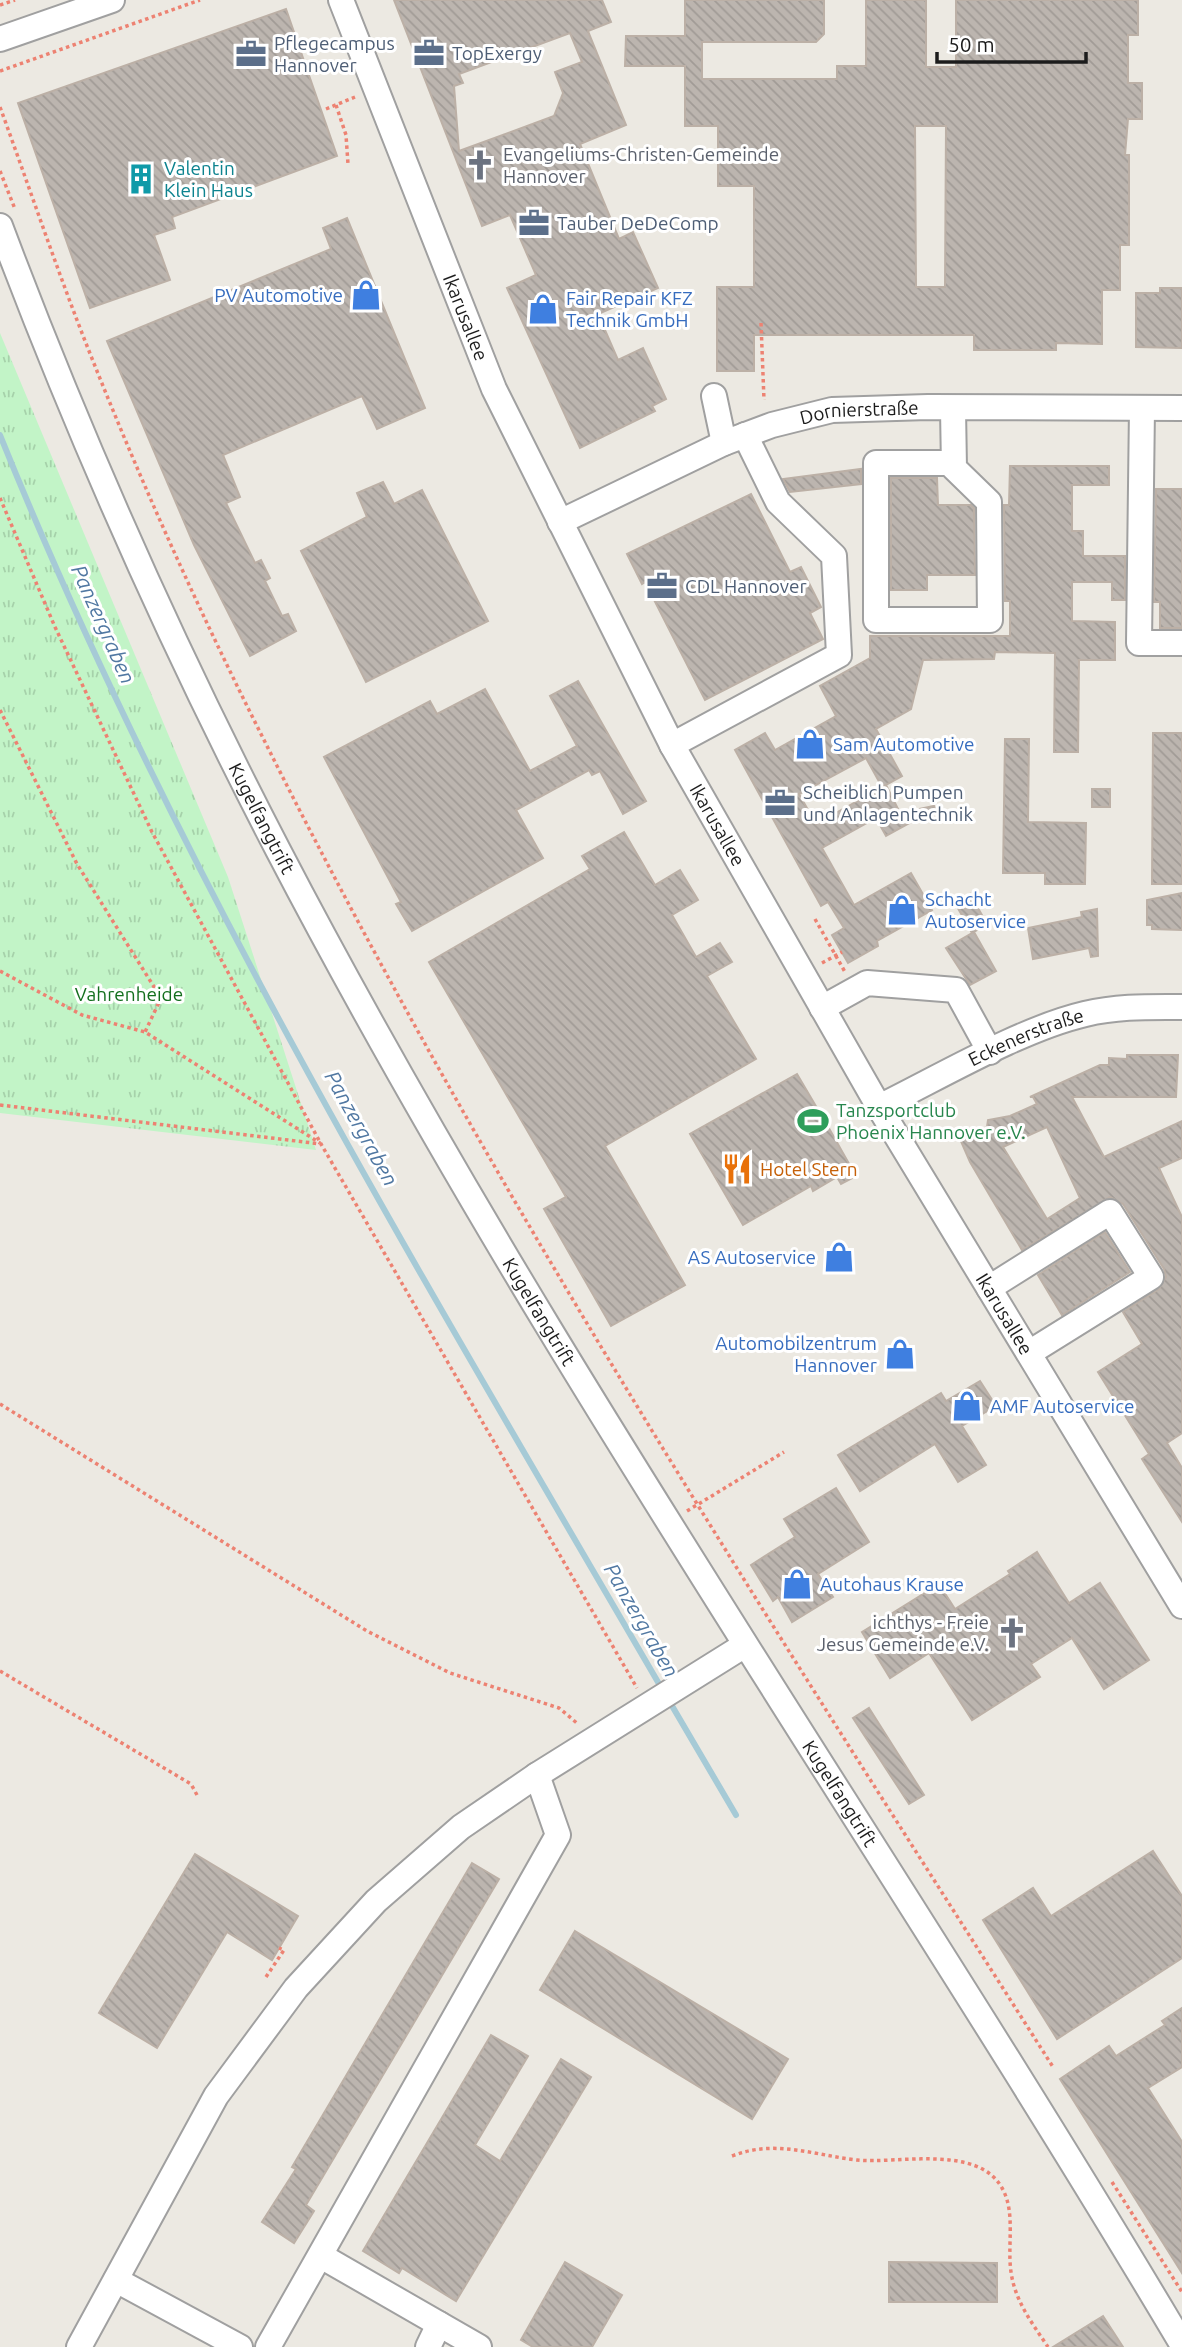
<svg xmlns="http://www.w3.org/2000/svg" width="1182" height="2347" font-family="Ubuntu,sans-serif">
<defs>
<pattern id="park-tufts" width="24" height="20" patternUnits="userSpaceOnUse" patternTransform="scale(1.75)"><rect width="24" height="20" fill="#c2f4c7"/><path d="M3 7l-1-3M5 7V3M7 7l1-3M15 17l-1-3M17 17v-4M19 17l1-3" fill="none" stroke="#a6d1aa"/></pattern>
<pattern id="building-back-hatch" width="6" height="6" patternUnits="userSpaceOnUse" patternTransform="scale(1.75)"><rect width="6" height="6" fill="#bcb5af"/><path d="M-1 5l2 2M0 0l6 6M5-1l2 2" fill="none" stroke="#a19b96"/></pattern>
</defs>
<rect width="100%" height="100%" fill="#ece9e2"/>
<polygon fill="url(#park-tufts)" points="0,333 228,877 316,1150 0,1113"/>
<g fill="none" stroke-linecap="round" stroke-linejoin="round">
<g stroke="#a6cad6" stroke-width="6">
<path d="M0,435C177,874 425,1281 662,1689"/>
<polyline points="668,1699 736,1815"/>
</g>
</g>
<g fill="url(#building-back-hatch)" stroke="#bcb0a6" stroke-width="2" fill-rule="evenodd">
<path d="M394,0H602L611,22L588,31L626,125L580,144L619,239L633,232L658,288L598,314L618,360L643,348L666,399L652,406L655,411L580,448L507,288L536,275L510,215L482,226ZM570,33L582,62L555,72L563,93L554,116L459,151L454,86L463,83L459,74Z"/>
<path d="M685,0H824V34L816,42H702V79H837V66H866V0H926V67H956V0H1138V35H1128V83H1142V119H1128L1125,155H1129V245H1120V290H1102V344L1056,343V350H974V335H754V371H717V287H754V186H718V126H685V66H625L626,36H685ZM915,126H946L945,287H916Z"/>
<polygon points="286,9 337,156 172,217 175,228 154,235 170,280 90,308 18,103"/>
<polygon points="347,218 425,408 377,429 362,396 223,455 240,497 226,503 255,563 261,560 270,578 265,581 282,616 288,614 296,631 250,656 194,545 107,341 331,249 323,228"/>
<polygon points="1160,288 1182,288 1182,348 1136,347 1136,293 1160,293"/>
<path d="M1010,466H1109V485H1072V531H1083V556H1125V600H1112V582H1072V621L1115,622V660H1079L1078,752H1054L1055,653L995,652L994,659L923,660L911,709L876,729L902,776L886,785L900,813L934,806L935,809L886,836L876,818L822,848L854,905L911,873L932,910L877,941L878,946L848,963L832,935L844,928L828,902L821,906L735,750L765,733L775,750L836,716L820,686L870,658V636H1010V601H1005L1004,505H1009ZM866,758L882,787L886,785L816,824L799,794Z"/>
<polygon points="861,469 861,484 790,492 783,479"/>
<polygon points="891,478 937,478 938,505 971,505 974,508 975,575 927,575 927,590 891,590"/>
<polygon points="383,482 394,504 422,490 488,621 366,682 301,551 367,517 357,493"/>
<polygon points="1156,489 1182,489 1182,628 1160,628 1160,602 1154,602"/>
<polygon points="751,494 790,572 801,567 821,607 810,613 823,639 705,700 645,582 642,584 627,554"/>
<polygon points="578,681 646,801 623,814 600,771 592,775 589,770 516,810 543,858 412,931 396,904 401,902 324,757 430,701 437,714 485,689 530,771 577,746 550,696"/>
<polygon points="1153,733 1182,733 1182,884 1152,884"/>
<polygon points="1005,739 1029,739 1028,822 1086,823 1085,884 1045,884 1045,873 1003,873"/>
<rect x="1092" y="789" width="18" height="18"/>
<polygon points="624,832 655,885 680,870 698,900 672,915 696,957 720,943 732,962 707,976 756,1059 605,1146 685,1285 611,1326 544,1209 566,1197 429,962 590,869 582,856"/>
<polygon points="1182,893 1182,930 1152,929 1152,925 1147,925 1147,900"/>
<polygon points="970,894 987,924 974,932 996,971 970,985 946,948 972,933 955,903"/>
<polygon points="1097,909 1098,956 1091,957 1089,948 1033,959 1028,928 1082,917 1081,912"/>
<path d="M1127,1055H1178L1176,1097H1072L1104,1157L1182,1121V1158L1159,1168L1182,1217V1433L1167,1443L1182,1468V1522L1142,1459L1149,1454L1098,1372L1142,1344L1123,1312L1159,1289L1166,1277L1164,1269L1123,1204L1110,1197L1022,1250L970,1162L960,1139L987,1127L988,1120L1010,1116L1037,1104L1033,1097H1030L1100,1065H1109V1058L1127,1059ZM1047,1127L1080,1198L1047,1219L1003,1147Z"/>
<polygon points="797,1074 817,1108 824,1114 826,1123 856,1176 841,1184 837,1177 813,1191 811,1186 743,1225 690,1134"/>
<polygon points="1105,1232 1130,1272 1062,1315 1038,1275"/>
<polygon points="980,1381 996,1406 962,1426 986,1465 958,1482 935,1444 860,1491 838,1455 941,1393 946,1401"/>
<polygon points="836,1488 869,1542 818,1574 833,1597 792,1622 778,1597 773,1601 751,1565 795,1537 784,1519"/>
<polygon points="1037,1552 1069,1603 1100,1583 1149,1660 1104,1689 1072,1638 1031,1664 1040,1677 972,1720 929,1653 890,1678 862,1632 939,1584 955,1609 1010,1574 1008,1571"/>
<polygon points="869,1708 924,1795 909,1804 853,1718"/>
<polygon points="1153,1851 1182,1896 1182,1958 1057,2039 983,1920 1033,1888 1051,1916"/>
<polygon points="195,1854 298,1916 272,1960 227,1932 157,2048 99,2013"/>
<polygon points="472,1863 499,1879 306,2205 314,2211 294,2243 262,2222 296,2169 292,2167"/>
<polygon points="575,1931 788,2059 752,2119 540,1990"/>
<polygon points="1182,2008 1182,2067 1148,2088 1182,2142 1182,2273 1060,2079 1109,2046 1116,2056 1165,2025 1162,2021"/>
<polygon points="491,2035 528,2056 475,2145 500,2161 561,2059 591,2077 456,2301 402,2268 399,2273 363,2251"/>
<polygon points="565,2262 622,2295 592,2347 533,2347 521,2340"/>
<polygon points="889,2262 997,2263 997,2302 889,2302"/>
<polygon points="1103,2316 1123,2347 1053,2347"/>
</g>
<g fill="none" stroke-linecap="round" stroke-linejoin="round">
<g stroke="#a0a0a0" stroke-width="28">
<g id="minor">
<path id="s1" d="M341,0L494,389L672,745L879,1107L1182,1606"/>
<polyline points="0,39 112,0"/>
<path id="s2" d="M0,226C80,439 173,648 278,850C547,1367 885,1844 1182,2344"/>
<polyline points="714,396 724,443"/>
<polyline points="1142,408 1139,643 1182,643"/>
<polyline points="953,409 954,468 989,502 990,620 876,620 876,463 953,463"/>
<path id="s3" d="M560,522L724,443L772,425L832,410L928,407L1182,408"/>
<polyline points="672,745 839,655 834,556 778,502 745,435"/>
<polyline points="822,1008 867,983 956,990 990,1052"/>
<path id="s4" d="M879,1107C940,1077 1021,1029 1085,1014C1118,1006 1149,1007 1182,1007"/>
<polyline points="989,1288 1110,1212 1151,1277 1029,1353"/>
<polyline points="321,2256 479,2347"/>
<polyline points="116,2280 240,2347"/>
<polyline points="79,2347 216,2096 296,1988 376,1901 461,1827 537,1775 745,1645"/>
<polyline points="268,2347 558,1835 537,1775"/>
<polyline points="428,2347 439,2324"/>
</g>
</g>
<g stroke="#ed8272" stroke-width="3.5" stroke-dasharray="3.5 3.5" stroke-linecap="butt">
<polyline points="0,5 15,0"/>
<polyline points="0,71 200,0"/>
<polyline points="336,105 346,135 348,164"/>
<path d="M0,107C27,181 52,255 80,328C134,467 196,605 263,738C493,1199 777,1632 1053,2067"/>
<polyline points="326,109 355,97"/>
<polyline points="0,171 15,209"/>
<polyline points="761,323 764,400"/>
<polyline points="0,498 55,627 152,832 321,1144"/>
<polyline points="0,710 77,864 161,998 145,1032"/>
<polyline points="815,919 845,972"/>
<polyline points="822,963 842,952"/>
<polyline points="0,971 82,1015 145,1032 320,1143"/>
<polyline points="0,1105 321,1144 637,1688"/>
<polyline points="0,1404 367,1631 450,1673 559,1708 578,1724"/>
<polyline points="687,1511 784,1452"/>
<polyline points="0,1671 191,1784 197,1795"/>
<polyline points="266,1977 284,1950 279,1948"/>
<path d="M732,2156C775,2139 813,2155 857,2160C897,2164 978,2144 1002,2188C1016,2212 1007,2245 1011,2272C1015,2301 1032,2323 1048,2347"/>
<polyline points="1112,2182 1182,2292"/>
</g>
<use href="#minor" stroke="#fff" stroke-width="24"/>
</g>
<defs>
<g id="office-bare" transform="scale(2.415)"><path d="M-6-3h4V-5.5h4V-3h4V5H-6ZM-1-4.5V-3h2v-1.5ZM-6 0V1H6V0Z" fill="#5c6f8a" stroke="#fff" stroke-width="2.5" paint-order="stroke"/></g>
<g id="church-bare" transform="scale(2.415)"><path d="M-1.2-6h2.4v3.5h3.3v2.4h-3.3V6h-2.4V-.1h-3.3v-2.4h3.3Z" fill="#6b7280" stroke="#fff" stroke-width="2.5" paint-order="stroke"/></g>
<g id="building-bare" transform="scale(2.415)"><path d="M-4-6H4V6H1V3H-1V6H-4ZM-2.5-4.3h1.7v1.8h-1.7ZM.8-4.3h1.7v1.8H.8ZM-2.5-1h1.7V.8h-1.7ZM.8-1h1.7V.8H.8Z" fill="#0f9aa8" stroke="#fff" stroke-width="2.5" paint-order="stroke"/></g>
<g id="shop-bare" transform="scale(2.415)"><path d="M-5-2.5h2.3a2.7 3.5 0 0 1 5.4 0H5L5.5 6h-11ZM-1.5-2.5h3a1.5 2.3 0 0 0-3 0Z" fill="#3f7fe0" stroke="#fff" stroke-width="2.5" paint-order="stroke"/></g>
<g id="stadium-bare" transform="scale(2.415)"><path d="M0-5a6.5 5 0 1 0 0 10a6.5 5 0 1 0 0-10ZM-3.5-1.8h7v3.6h-7Z" fill="#2e9e5b" stroke="#fff" stroke-width="2.5" paint-order="stroke"/></g>
<g id="restaurant-bare" transform="scale(2.415)"><path d="M-5-6h1v4h1v-4h1v4h1v-4h1v5L-1.5 .5V6h-2V.5L-5-1ZM5-6V6H3V1.5H1.5Q1.5-4 5-6Z" fill="#e8710a" stroke="#fff" stroke-width="2.5" paint-order="stroke"/></g>
</defs>
<g fill-rule="evenodd">
<use href="#office-bare" x="429" y="53"/>
<use href="#office-bare" x="251" y="54"/>
<use href="#church-bare" x="480" y="165"/>
<use href="#building-bare" x="141" y="179"/>
<use href="#office-bare" x="534" y="223"/>
<use href="#shop-bare" x="366" y="295"/>
<use href="#shop-bare" x="543" y="309"/>
<use href="#office-bare" x="662" y="586"/>
<use href="#shop-bare" x="810" y="744"/>
<use href="#office-bare" x="780" y="803"/>
<use href="#shop-bare" x="902" y="910"/>
<use href="#stadium-bare" x="813" y="1121"/>
<use href="#restaurant-bare" x="737" y="1169"/>
<use href="#shop-bare" x="839" y="1257"/>
<use href="#shop-bare" x="900" y="1354"/>
<use href="#shop-bare" x="967" y="1406"/>
<use href="#shop-bare" x="797" y="1584"/>
<use href="#church-bare" x="1012" y="1633"/>
</g>
<g text-anchor="middle" dominant-baseline="central" stroke-width="6" stroke-linejoin="round" paint-order="stroke">
<g font-size="19" fill="#4e5e75" stroke="#fff" text-anchor="start">
<text x="274" y="43">Pflegecampus<tspan x="274" dy="22">Hannover</tspan></text>
<text x="452" y="53">TopExergy</text>
<text x="557" y="223">Tauber DeDeComp</text>
<text x="685" y="586">CDL Hannover</text>
<text x="803" y="792">Scheiblich Pumpen<tspan x="803" dy="22">und Anlagentechnik</tspan></text>
</g>
<g font-size="19" fill="#5b616d" stroke="#fff" text-anchor="start">
<text x="503" y="154">Evangeliums-Christen-Gemeinde<tspan x="503" dy="22">Hannover</tspan></text>
<text x="989" y="1622" text-anchor="end">ichthys - Freie<tspan x="989" dy="22">Jesus Gemeinde e.V.</tspan></text>
</g>
<g font-size="19" fill="#0d838f" stroke="#fff" text-anchor="start">
<text x="164" y="168">Valentin<tspan x="164" dy="22">Klein Haus</tspan></text>
</g>
<g font-size="19" fill="#366cbe" stroke="#fff" text-anchor="start">
<text x="343" y="295" text-anchor="end">PV Automotive</text>
<text x="566" y="298">Fair Repair KFZ<tspan x="566" dy="22">Technik GmbH</tspan></text>
<text x="833" y="744">Sam Automotive</text>
<text x="925" y="899">Schacht<tspan x="925" dy="22">Autoservice</tspan></text>
<text x="816" y="1257" text-anchor="end">AS Autoservice</text>
<text x="877" y="1343" text-anchor="end">Automobilzentrum<tspan x="877" dy="22">Hannover</tspan></text>
<text x="990" y="1406">AMF Autoservice</text>
<text x="820" y="1584">Autohaus Krause</text>
</g>
<g font-size="19" fill="#1c1c1c" stroke="#fff">
<text stroke="none"><textPath href="#s1" startOffset="341">Ikarusallee</textPath></text>
<text stroke="none"><textPath href="#s3" startOffset="322">Dornierstraße</textPath></text>
<text stroke="none"><textPath href="#s2" startOffset="648">Kugelfangtrift</textPath></text>
<text stroke="none"><textPath href="#s1" startOffset="908">Ikarusallee</textPath></text>
<text stroke="none"><textPath href="#s4" startOffset="163">Eckenerstraße</textPath></text>
<text stroke="none"><textPath href="#s2" startOffset="1214">Kugelfangtrift</textPath></text>
<text stroke="none"><textPath href="#s1" startOffset="1475">Ikarusallee</textPath></text>
<text stroke="none"><textPath href="#s2" startOffset="1782">Kugelfangtrift</textPath></text>
</g>
<g font-size="19" fill="#146f1e" stroke="#fff">
<text x="129" y="994">Vahrenheide</text>
</g>
<g font-size="19" fill="#27864d" stroke="#fff" text-anchor="start">
<text x="836" y="1110">Tanzsportclub<tspan x="836" dy="22">Phoenix Hannover e.V.</tspan></text>
</g>
<g font-size="19" fill="#c56008" stroke="#fff" text-anchor="start">
<text x="760" y="1169">Hotel Stern</text>
</g>
<g font-size="21" font-style="italic" fill="#5178a2" stroke="#fff">
<text transform="translate(104 624) rotate(66)">Panzergraben</text>
<text transform="translate(362 1128) rotate(61)">Panzergraben</text>
<text transform="translate(642 1620) rotate(60)">Panzergraben</text>
</g>
</g>
<path d="M937 52v10h149v-10" fill="none" stroke="#1c1c1c" stroke-width="3.5"/>
<text x="948" y="52" font-size="21" fill="#1c1c1c" stroke="#ffffff" stroke-width="5" paint-order="stroke">50 m</text>
</svg>
